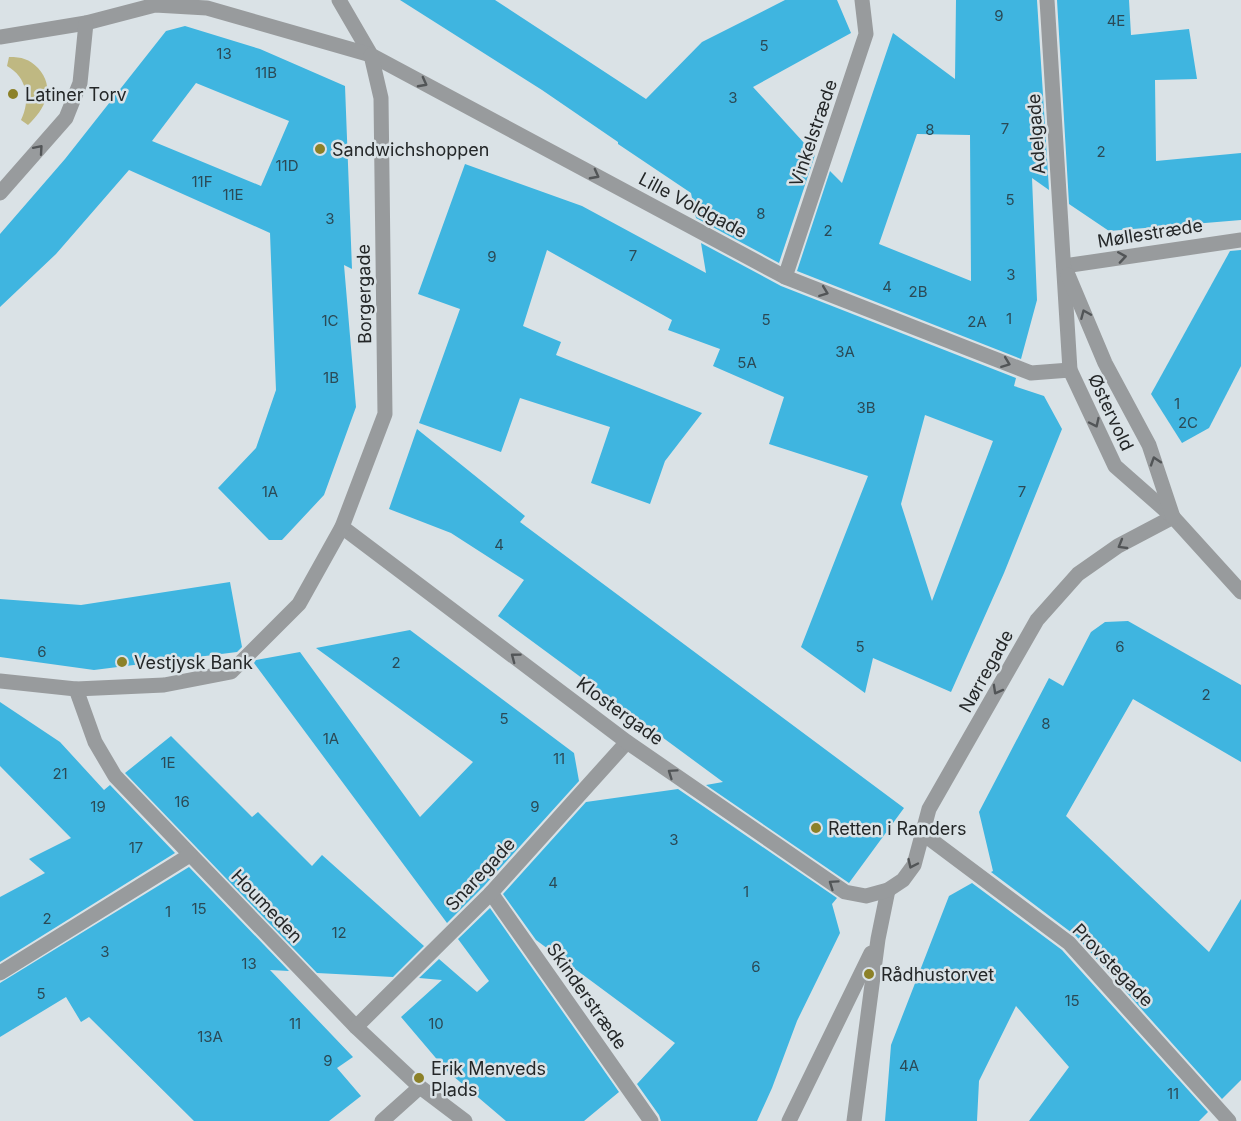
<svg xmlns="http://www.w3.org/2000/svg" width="1241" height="1121" font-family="Inter,sans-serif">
<rect width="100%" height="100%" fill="#dae2e6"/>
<path fill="#bfb882" d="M9,57C22,57 29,59 38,68C56,88 45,109 28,125L21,120C31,100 27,77 7,66Z"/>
<g fill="#3fb5e0" fill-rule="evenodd">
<polygon points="400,0 495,0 646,99 702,42 785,0 837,0 851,33 753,87 815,155 779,263 696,218 691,193 618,144 618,142 542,90"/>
<path d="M956,0H1037L1049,190L1032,178L1037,300L1021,359L797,271L830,171L842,183L893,33L955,79ZM917,134L970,135L971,281L879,244Z"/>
<polygon points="1057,0 1129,0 1131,35 1189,29 1197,79 1155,80 1156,161 1241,153 1241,220 1109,231 1069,204"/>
<path d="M185,26L260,49L345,86L352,269L344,265L356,407L324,495L282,540H269L218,488L256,448L276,390L270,233L129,170L56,254L0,307V234L65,159L166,31ZM196,83L289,121L261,186L152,141Z"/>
<path d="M465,164L582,206L706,273L701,243L781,286L1016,378L1014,386L1044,396L1062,429L1004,573L951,692L873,658L865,693L801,647L868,476L769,444L784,397L713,366L720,349L668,330L672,320L547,250L523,326L561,342L556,355L702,413L665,461L650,504L591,483L610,427L520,398L501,452L419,423L460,309L418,294ZM925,415L993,441L932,601L901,504Z"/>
<polygon points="1241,250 1241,366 1209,428 1182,443 1151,394 1230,251"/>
<polygon points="417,429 525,516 520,522 904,808 849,883 706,785 723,782 498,616 524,580 451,533 389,509"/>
<polygon points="230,582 242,647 237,652 94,670 0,657 0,599 81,605"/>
<polygon points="1128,621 1241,685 1241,762 1133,699 1066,816 1209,952 1241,899 1241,1080 1222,1099 1076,936 991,872 993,871 979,812 1049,678 1063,686 1091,632 1105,622"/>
<polygon points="410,630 574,753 579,781 484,886 447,923 254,663 256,660 300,652 420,817 473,762 316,648"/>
<polygon points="0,702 60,742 104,790 110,785 175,853 0,962 0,897 45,873 29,859 71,838 0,766"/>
<polygon points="171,736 252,817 258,812 312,866 322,855 424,946 393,977 317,973 125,773"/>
<polygon points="678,789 837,898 832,904 840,933 797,1021 772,1088 757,1121 661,1121 659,1115 637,1084 675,1043 536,940 503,894 586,802"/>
<polygon points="189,867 289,971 270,970 353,1057 337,1068 361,1096 329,1121 194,1121 89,1017 81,1022 66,997 0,1037 0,983"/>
<polygon points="972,883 1062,950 1208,1112 1199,1121 1029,1121 1069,1067 1016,1006 979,1081 977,1121 885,1121 891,1045 949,896"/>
<polygon points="490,908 619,1092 584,1121 506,1121 446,1070 401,1017 442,980 419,978 439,959 477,992 489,981 458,939"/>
</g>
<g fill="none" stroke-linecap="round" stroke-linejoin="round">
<g stroke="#989b9d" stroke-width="15">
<polyline points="76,689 95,742 115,776 356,1027 420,1087 465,1121"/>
<polyline points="922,833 1069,943 1229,1121"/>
<polyline points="491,893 651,1121"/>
<polyline points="0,973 190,855"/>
<polyline points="356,1027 491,893 627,742"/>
<polyline points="382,1121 420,1087"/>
<polyline points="789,1121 871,953"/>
<polyline points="854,1121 878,939 888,890"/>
</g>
<g stroke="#989b9d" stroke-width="15">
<polyline points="339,0 371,55 785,277 1031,373 1070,370"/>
<polyline points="0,37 86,23 155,5 207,8 371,55"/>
<polyline points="0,193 66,118 80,83 86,23"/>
<polyline points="1064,266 1241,240"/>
<polyline points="785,277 866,34 862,0"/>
<polyline points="342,527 627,742 845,892 866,896 888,890 903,880 914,865 929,809 1037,620 1078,574 1118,546 1173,517"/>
<polyline points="0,681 76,689 164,685 231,672 299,604 342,527 385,414 381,98 371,55"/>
</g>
<g stroke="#989b9d" stroke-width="15">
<polyline points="1047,0 1070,370 1115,466 1173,517 1241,592"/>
<polyline points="1068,275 1105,363 1149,445 1173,517"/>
</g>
</g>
<defs><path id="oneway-chevron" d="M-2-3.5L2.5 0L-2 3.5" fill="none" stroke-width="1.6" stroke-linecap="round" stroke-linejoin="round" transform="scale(1.5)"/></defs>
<g stroke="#525557">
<use href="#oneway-chevron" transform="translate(423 83) rotate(28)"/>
<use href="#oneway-chevron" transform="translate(39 149) rotate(-49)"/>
<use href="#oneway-chevron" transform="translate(595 175) rotate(28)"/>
<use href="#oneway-chevron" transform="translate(1122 257) rotate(-9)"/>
<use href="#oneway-chevron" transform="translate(824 292) rotate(21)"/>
<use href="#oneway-chevron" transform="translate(1085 314) rotate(-113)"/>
<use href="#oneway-chevron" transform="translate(1006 363) rotate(21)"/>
<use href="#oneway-chevron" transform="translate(1095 423) rotate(65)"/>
<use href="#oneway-chevron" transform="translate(1155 461) rotate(-108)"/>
<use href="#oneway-chevron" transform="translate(1122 545) rotate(150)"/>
<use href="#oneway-chevron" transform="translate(515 657) rotate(-143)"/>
<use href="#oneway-chevron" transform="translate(997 690) rotate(119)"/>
<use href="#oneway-chevron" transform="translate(672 773) rotate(-145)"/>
<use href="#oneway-chevron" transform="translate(912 864) rotate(115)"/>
<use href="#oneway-chevron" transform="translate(833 884) rotate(-145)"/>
</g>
<g fill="#8c8128" stroke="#dae2e6" stroke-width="2">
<circle cx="13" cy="94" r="6"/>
<circle cx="320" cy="149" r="6"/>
<circle cx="122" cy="662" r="6"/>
<circle cx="816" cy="828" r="6"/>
<circle cx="869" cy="974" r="6"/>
<circle cx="419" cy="1078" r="6"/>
</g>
<g text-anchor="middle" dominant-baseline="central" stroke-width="5" stroke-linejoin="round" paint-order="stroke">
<g font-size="15" fill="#2b4a56">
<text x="999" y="15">9</text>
<text x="1116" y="20">4E</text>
<text x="764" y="45">5</text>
<text x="224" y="53">13</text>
<text x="266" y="72">11B</text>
<text x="733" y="97">3</text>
<text x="1005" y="128">7</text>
<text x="930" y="129">8</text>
<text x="1101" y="151">2</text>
<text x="287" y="165">11D</text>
<text x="202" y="181">11F</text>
<text x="233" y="194">11E</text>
<text x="1010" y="199">5</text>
<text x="761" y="213">8</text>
<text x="330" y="218">3</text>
<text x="828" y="230">2</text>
<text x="633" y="255">7</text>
<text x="492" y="256">9</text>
<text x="1011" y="274">3</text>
<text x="887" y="286">4</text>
<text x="918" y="291">2B</text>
<text x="1009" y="318">1</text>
<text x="766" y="319">5</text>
<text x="330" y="320">1C</text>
<text x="977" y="321">2A</text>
<text x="845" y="351">3A</text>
<text x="747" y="362">5A</text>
<text x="331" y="377">1B</text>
<text x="1177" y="403">1</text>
<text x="866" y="407">3B</text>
<text x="1188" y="422">2C</text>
<text x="270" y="491">1A</text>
<text x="1022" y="491">7</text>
<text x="499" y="544">4</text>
<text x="860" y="646">5</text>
<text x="1120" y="646">6</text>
<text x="42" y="651">6</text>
<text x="396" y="662">2</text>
<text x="1206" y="694">2</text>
<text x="504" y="718">5</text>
<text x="1046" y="723">8</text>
<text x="331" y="738">1A</text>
<text x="559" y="758">11</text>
<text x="168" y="762">1E</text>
<text x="60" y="773">21</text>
<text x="182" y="801">16</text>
<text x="98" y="806">19</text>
<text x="535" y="806">9</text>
<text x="674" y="839">3</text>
<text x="136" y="847">17</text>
<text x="553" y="882">4</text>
<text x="746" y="891">1</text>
<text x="199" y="908">15</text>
<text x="168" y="911">1</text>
<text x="47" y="918">2</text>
<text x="339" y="932">12</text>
<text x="105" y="951">3</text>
<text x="249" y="963">13</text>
<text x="756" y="966">6</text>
<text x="41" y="993">5</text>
<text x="1072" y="1000">15</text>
<text x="295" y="1023">11</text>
<text x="436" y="1023">10</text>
<text x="210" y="1036">13A</text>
<text x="328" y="1060">9</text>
<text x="909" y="1065">4A</text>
<text x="1173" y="1093">11</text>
</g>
<g font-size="18" fill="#242728" stroke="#dae2e6" text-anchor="start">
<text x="25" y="94">Latiner Torv</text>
<text x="332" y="149">Sandwichshoppen</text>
<text x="134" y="662">Vestjysk Bank</text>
<text x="828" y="828">Retten i Randers</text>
<text x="881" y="974">Rådhustorvet</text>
<text x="431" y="1068">Erik Menveds<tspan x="431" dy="21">Plads</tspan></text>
</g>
<g font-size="18" fill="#242728" stroke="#dae2e6">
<text transform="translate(813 133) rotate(-71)">Vinkelstræde</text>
<text transform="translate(1036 134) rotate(-94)">Adelgade</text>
<text transform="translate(693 205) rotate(28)">Lille Voldgade</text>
<text transform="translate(1150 233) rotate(-9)">Møllestræde</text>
<text transform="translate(364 294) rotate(-91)">Borgergade</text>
<text transform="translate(1111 412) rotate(65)">Østervold</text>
<text transform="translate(986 671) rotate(-61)">Nørregade</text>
<text transform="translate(620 711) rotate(36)">Klostergade</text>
<text transform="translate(480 874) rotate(-47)">Snaregade</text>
<text transform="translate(267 906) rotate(46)">Houmeden</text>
<text transform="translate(1113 965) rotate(46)">Provstegade</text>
<text transform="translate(587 996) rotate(55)">Skinderstræde</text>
</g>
</g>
</svg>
